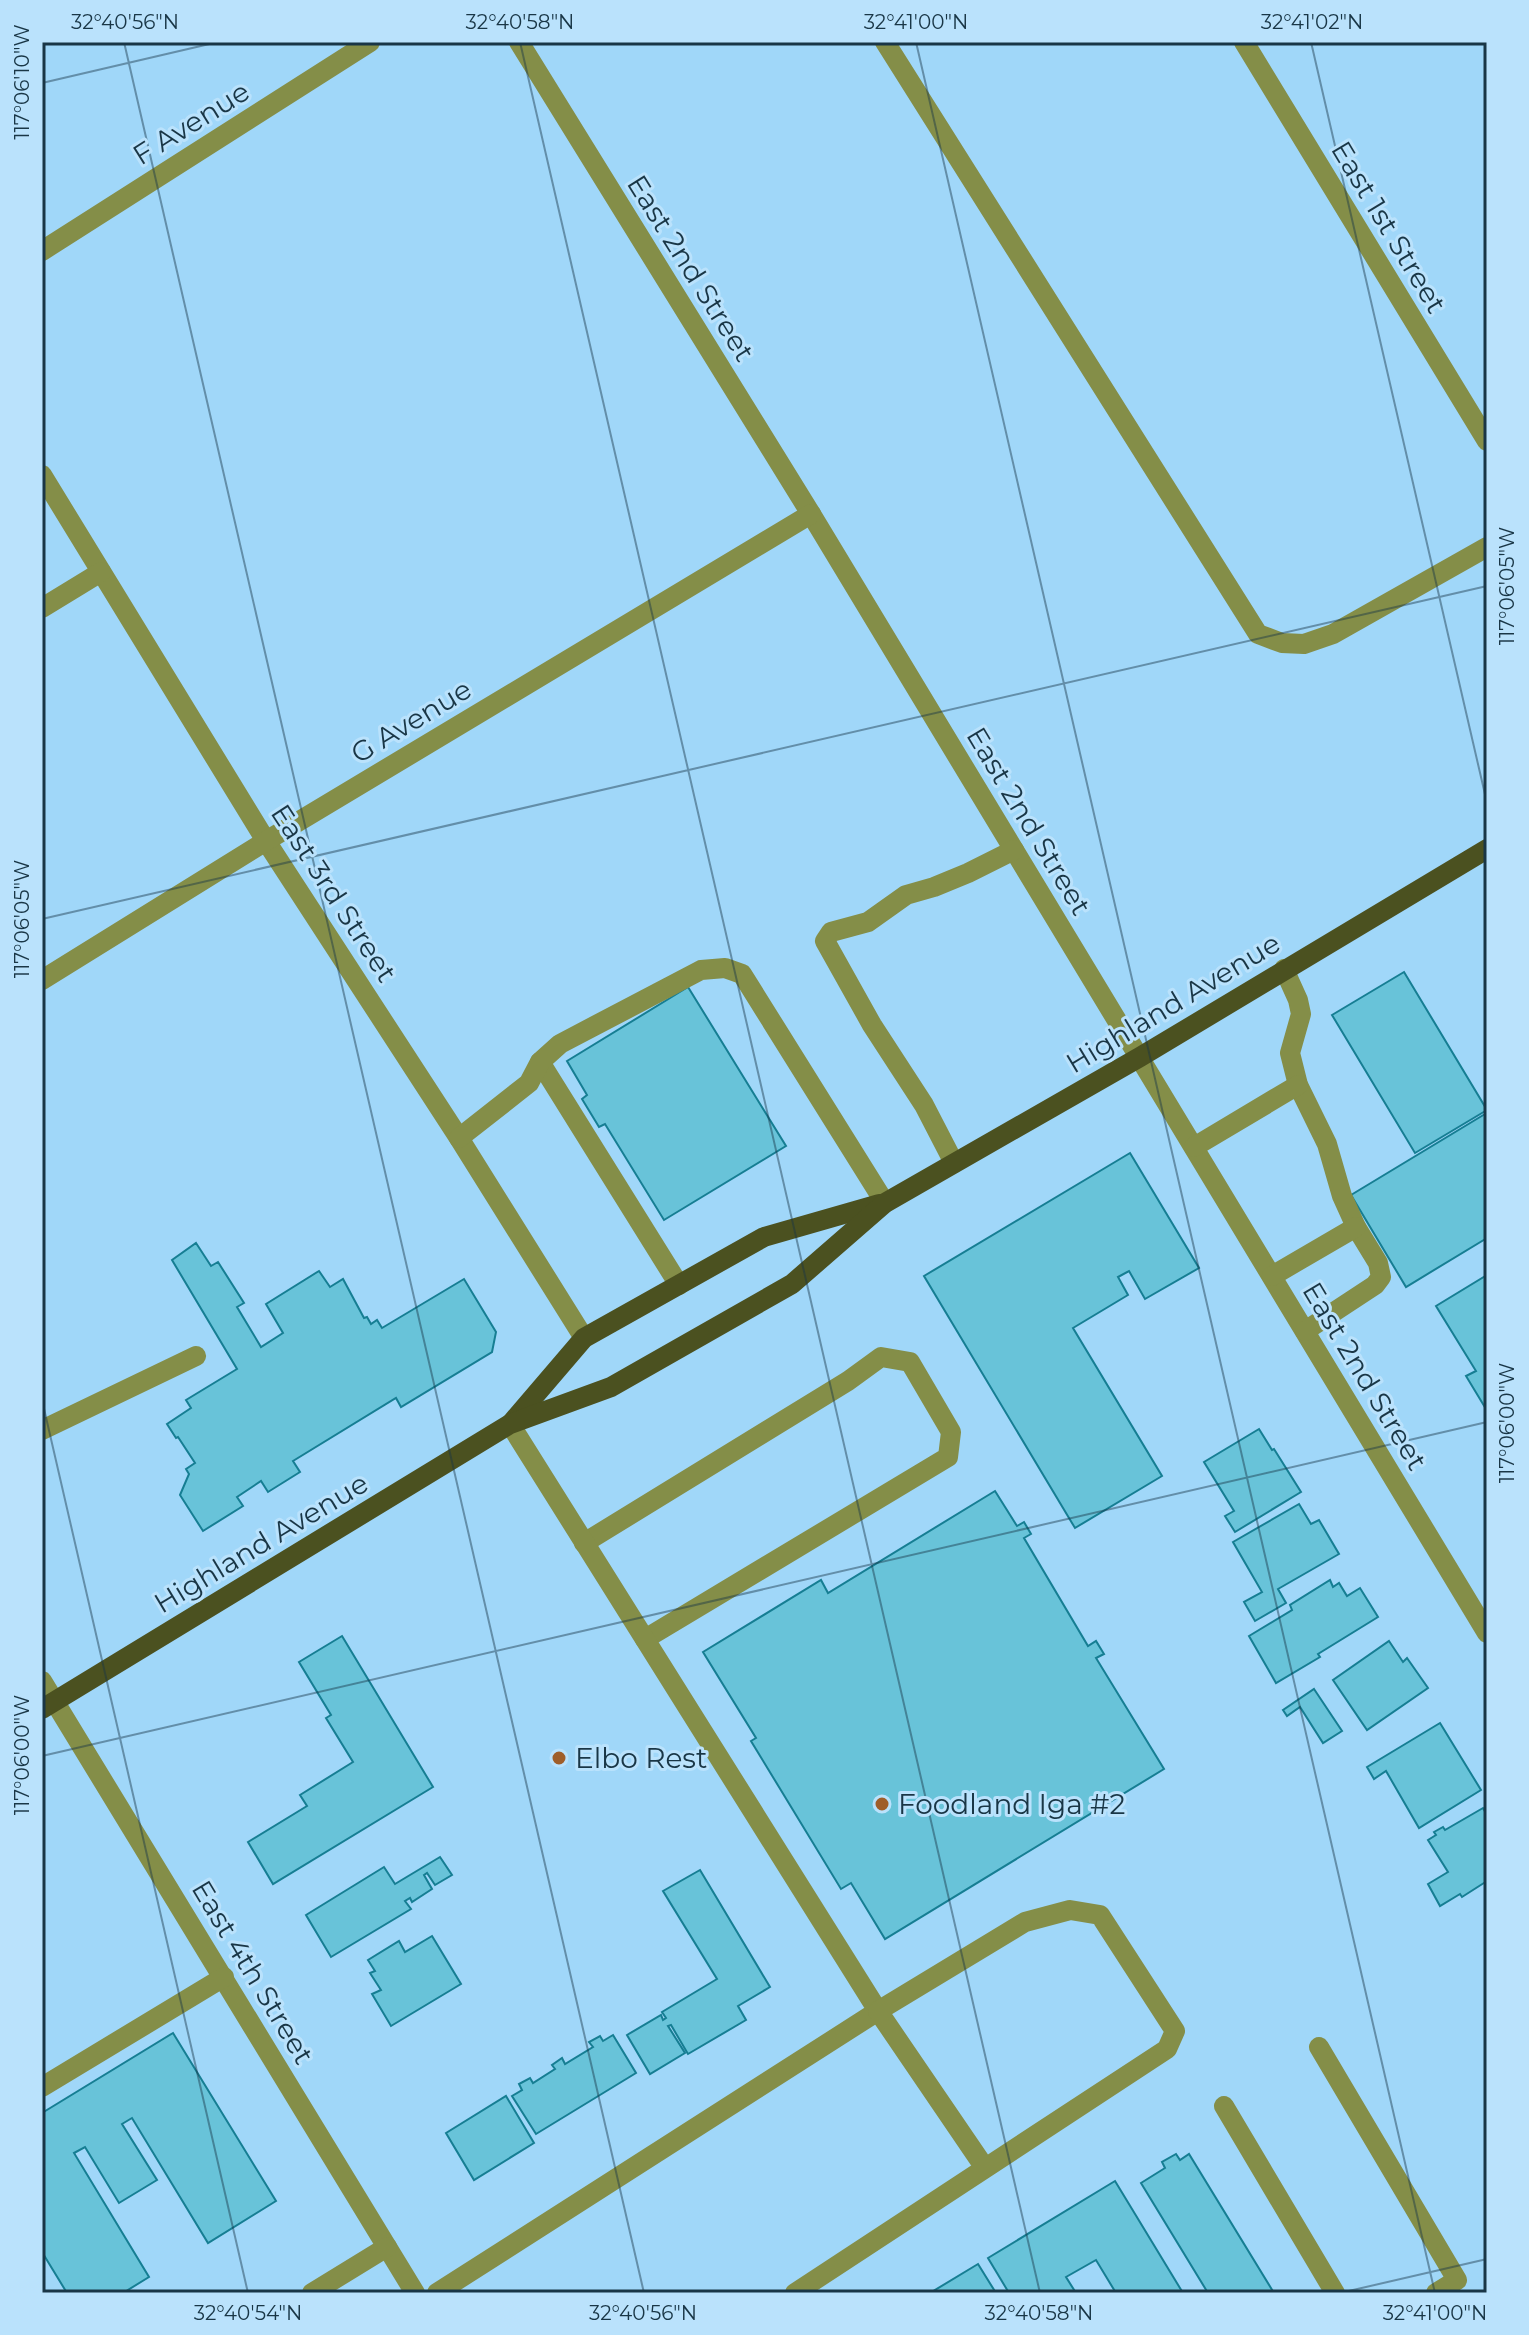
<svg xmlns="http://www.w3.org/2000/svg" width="1529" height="2335" font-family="Montserrat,sans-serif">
<rect width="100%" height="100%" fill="#a0d7f9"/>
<g fill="#68c3d9" stroke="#167e93" stroke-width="2">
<polygon points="1404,972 1487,1110 1415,1153 1332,1015"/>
<polygon points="688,987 786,1146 664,1220 605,1124 599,1127 582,1099 587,1095 567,1061"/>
<polygon points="1485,1114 1487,1117 1487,1238 1406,1287 1351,1195"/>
<polygon points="1130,1153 1199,1268 1145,1299 1129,1271 1118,1277 1128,1295 1073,1328 1162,1476 1075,1528 924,1276"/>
<polygon points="196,1243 211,1266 218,1262 244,1303 237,1307 261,1347 283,1333 266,1304 319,1271 330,1287 343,1279 364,1318 367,1317 371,1324 377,1320 382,1328 464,1279 496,1332 492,1352 401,1407 396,1398 293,1461 300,1472 268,1492 261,1481 237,1497 243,1506 203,1531 180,1495 189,1474 186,1469 195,1463 178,1437 176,1438 167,1424 191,1408 186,1400 237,1369 172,1260"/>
<polygon points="1487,1275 1487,1409 1486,1409 1466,1376 1476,1371 1436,1306"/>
<polygon points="1259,1429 1272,1450 1274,1449 1301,1492 1235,1532 1225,1516 1234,1511 1204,1462"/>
<polygon points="995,1491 1017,1526 1024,1522 1031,1534 1024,1538 1088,1646 1096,1641 1104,1654 1096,1658 1164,1769 885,1939 851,1883 841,1889 751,1741 756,1738 703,1652 821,1580 828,1593"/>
<polygon points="1299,1504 1311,1524 1319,1520 1339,1554 1278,1589 1286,1603 1255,1621 1244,1602 1262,1592 1233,1542"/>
<polygon points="1330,1580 1333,1587 1339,1583 1347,1596 1360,1588 1378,1617 1318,1654 1320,1657 1276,1683 1249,1636 1292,1610 1290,1605"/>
<polygon points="342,1636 433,1787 273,1884 248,1842 307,1806 300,1795 353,1762 326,1718 331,1715 299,1662"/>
<polygon points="1389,1641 1403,1662 1407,1658 1428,1688 1367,1730 1333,1680"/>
<polygon points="1314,1689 1342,1731 1323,1743 1300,1707 1287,1716 1283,1710"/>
<polygon points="1440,1723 1481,1790 1419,1828 1386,1771 1374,1779 1367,1767"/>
<polygon points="1483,1808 1487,1815 1487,1881 1462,1897 1460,1894 1440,1906 1428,1884 1448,1872 1428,1840 1436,1835 1434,1832 1443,1827 1445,1830"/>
<polygon points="440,1857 452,1875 435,1885 427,1873 424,1875 432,1889 412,1902 410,1898 405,1901 411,1909 331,1957 306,1915 384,1867 395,1884"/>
<polygon points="700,1870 770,1987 738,2006 746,2020 688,2054 671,2025 668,2026 685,2053 650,2074 627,2035 661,2015 663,2020 666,2018 662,2012 717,1979 663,1891"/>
<polygon points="432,1936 461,1984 391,2026 372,1994 381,1990 370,1973 375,1971 368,1960 399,1941 405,1952"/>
<polygon points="173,2033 276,2201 208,2243 132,2118 122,2124 157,2180 119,2203 85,2147 74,2153 149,2277 123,2293 67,2293 42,2252 42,2113"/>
<polygon points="613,2035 636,2073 536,2134 512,2096 522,2090 519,2084 530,2078 533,2083 555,2069 552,2065 562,2058 565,2064 593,2047 589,2042 600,2036 603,2041"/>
<polygon points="506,2096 534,2143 474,2180 446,2133"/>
<polygon points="1176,2154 1180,2160 1189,2154 1274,2293 1208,2293 1141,2183 1165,2168 1162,2162"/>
<polygon points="1115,2181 1183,2293 1116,2293 1096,2260 1066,2277 1076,2293 1009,2293 988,2258"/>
<polygon points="978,2264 996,2293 930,2293"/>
</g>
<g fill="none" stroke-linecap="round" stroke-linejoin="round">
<g stroke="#848e48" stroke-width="20">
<polyline points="519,42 811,514 1487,1633"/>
<polyline points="885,42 1258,634 1282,643 1304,644 1333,634 1487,547"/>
<polyline points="1244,42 1487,441"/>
<polyline points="42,251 370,42"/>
<polyline points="42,475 266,841 459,1138 584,1338"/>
<polyline points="42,608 101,572"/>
<polyline points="1284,969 1298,1000 1301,1014 1290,1053 1298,1085 1327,1144 1342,1196 1356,1227 1378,1263 1381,1277 1375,1285 1305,1331"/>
<polyline points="42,980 266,841 811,514"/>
<polyline points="540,1062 679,1285"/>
<polyline points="459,1138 529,1083 540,1062 560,1044 701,970 725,968 742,974 885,1203"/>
<polyline points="1194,1147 1298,1085"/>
<polyline points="954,1163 924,1105 872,1025 825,941 831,932 868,922 906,895 934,887 968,873 1014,850"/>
<polyline points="1272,1276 1356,1227"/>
<polyline points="42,1430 196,1356"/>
<polyline points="584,1543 848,1381 881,1357 910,1362 951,1432 948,1457 645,1639"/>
<polyline points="42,1681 415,2293"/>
<polyline points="1319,2047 1457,2280 1436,2293"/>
<polyline points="42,2087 224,1977"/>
<polyline points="1224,2106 1335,2293"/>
<polyline points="312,2293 387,2247"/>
<polyline points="437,2293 878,2011 510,1424"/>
<polyline points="795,2293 1167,2049 1175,2031 1100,1915 1070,1910 1025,1922 878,2011 985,2168"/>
</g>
<g stroke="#4b5120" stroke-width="20">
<polyline points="513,1421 584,1338 764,1237 879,1204"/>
<polyline points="42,1709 510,1424 611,1387 792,1284 885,1203 1140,1057 1487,849"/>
</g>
</g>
<path fill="none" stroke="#193646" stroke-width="2" stroke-opacity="0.45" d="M124,42L644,2293M520,42L1040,2293M916,42L1435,2293M1311,42L1487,803M42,83L218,42M42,919L1487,586M42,1400L248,2293M42,1756L1487,1422M1340,2293L1487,2259"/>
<g fill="#9f5e2a" stroke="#bae2fc" stroke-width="3">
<circle cx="559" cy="1758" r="8"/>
<circle cx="882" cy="1804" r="8"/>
</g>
<g text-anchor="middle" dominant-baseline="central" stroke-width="6" stroke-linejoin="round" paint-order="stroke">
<g font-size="28" fill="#193646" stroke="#bae2fc">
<text transform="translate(191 123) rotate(-32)">F Avenue</text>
<text transform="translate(1389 227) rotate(59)">East 1st Street</text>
<text transform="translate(691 268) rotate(58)">East 2nd Street</text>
<text transform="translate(411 721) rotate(-31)">G Avenue</text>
<text transform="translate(1029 821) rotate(59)">East 2nd Street</text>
<text transform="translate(334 893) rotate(57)">East 3rd Street</text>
<text transform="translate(1173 1003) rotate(-31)">Highland Avenue</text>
<text transform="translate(1365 1376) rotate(59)">East 2nd Street</text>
<text transform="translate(261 1543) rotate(-31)">Highland Avenue</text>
<text transform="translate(253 1972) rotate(59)">East 4th Street</text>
</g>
<g font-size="28" fill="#193646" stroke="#bae2fc" text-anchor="start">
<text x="575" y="1758">Elbo Rest</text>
<text x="898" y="1804">Foodland Iga #2</text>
</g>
</g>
<rect width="1529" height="2335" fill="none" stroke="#bae2fc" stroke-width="88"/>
<rect x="44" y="44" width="1441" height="2247" fill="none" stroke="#193646" stroke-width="3"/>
<g font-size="20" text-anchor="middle" fill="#193646">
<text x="125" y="29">32°40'56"N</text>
<text x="520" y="29">32°40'58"N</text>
<text x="916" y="29">32°41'00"N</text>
<text x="1312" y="29">32°41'02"N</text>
<text transform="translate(22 82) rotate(-90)" y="7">117°06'10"W</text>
<text transform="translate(1507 586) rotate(-90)" y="7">117°06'05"W</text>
<text transform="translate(22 919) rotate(-90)" y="7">117°06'05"W</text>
<text transform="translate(1507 1423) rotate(-90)" y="7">117°06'00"W</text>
<text transform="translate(22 1755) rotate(-90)" y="7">117°06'00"W</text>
<text x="248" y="2320">32°40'54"N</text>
<text x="643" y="2320">32°40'56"N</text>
<text x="1039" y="2320">32°40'58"N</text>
<text x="1435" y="2320">32°41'00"N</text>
</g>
</svg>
